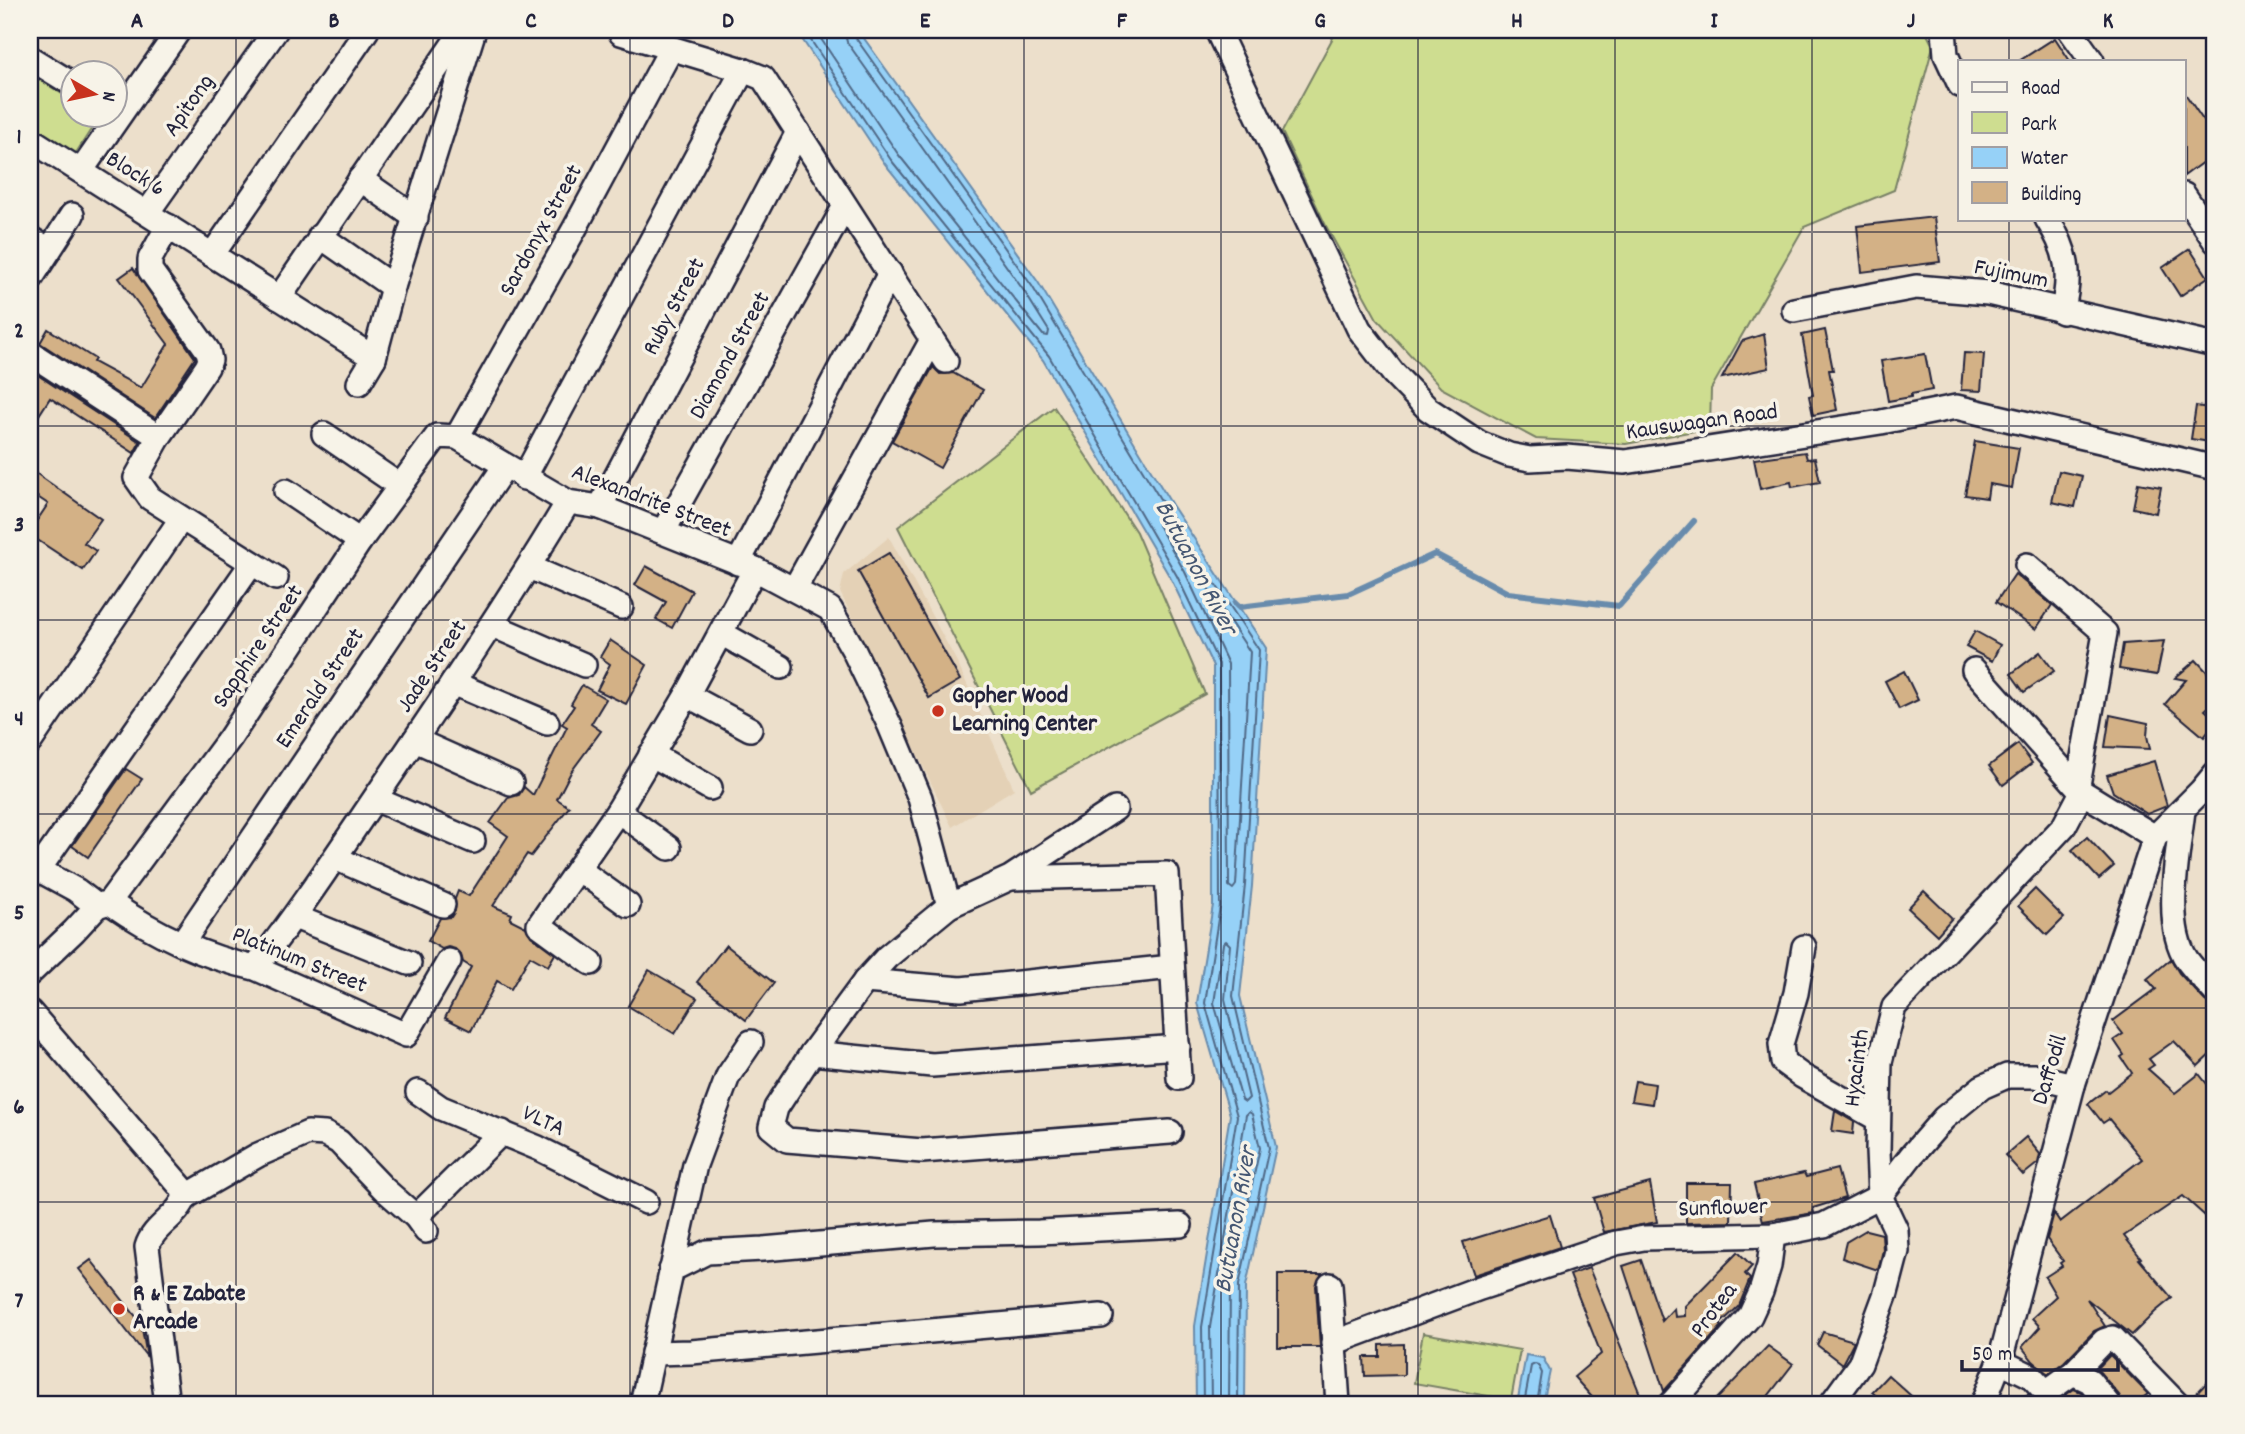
<svg xmlns="http://www.w3.org/2000/svg" width="2245" height="1434" font-family="Dekko,sans-serif">
<rect width="100%" height="100%" fill="#ecdfcb"/>
<filter id="ink" filterUnits="userSpaceOnUse"><feTurbulence type="fractalNoise" baseFrequency=".0143" numOctaves="2"/><feDisplacementMap in="SourceGraphic" scale="14" xChannelSelector="R" yChannelSelector="G"/><feConvolveMatrix kernelMatrix="1 2 1 2 8 2 1 2 1" color-interpolation-filters="sRGB"/></filter>
<g filter="url(#ink)">
<polygon fill="#e4d1b6" points="889,537 957,662 1014,789 952,827 840,592 844,574"/>
<g fill="#cedd90" stroke="#788066" stroke-width="2">
<polygon points="1337,30 1925,30 1933,46 1894,190 1804,227 1711,389 1710,428 1626,444 1536,439 1441,388 1377,319 1326,226 1282,132"/>
<polygon points="34,76 73,101 74,116 99,117 74,156 30,128 30,84"/>
<polygon points="1054,407 1136,532 1205,694 1031,790 898,527"/>
<polygon points="1423,1333 1520,1350 1511,1400 1414,1383"/>
</g>
<g fill="#96d1f7" stroke="#688bac" stroke-width="2">
<polygon points="796,30 858,30 1038,282 1172,505 1266,648 1252,886 1240,996 1276,1147 1246,1286 1245,1404 1196,1404 1195,1326 1230,1115 1197,1003 1213,905 1213,666 1171,579 1043,360 885,164"/>
<polygon points="1526,1355 1543,1358 1550,1371 1543,1404 1517,1404"/>
</g>
<g fill="none" stroke-linecap="round" stroke-linejoin="round">
<g stroke="#506886" stroke-width="2">
<polyline points="804,30 891,160 1049,356 1177,576 1219,664 1220,906 1205,1003 1237,1116 1202,1327 1203,1404"/>
<polyline points="815,30 898,154 1043,335 1048,336 1049,331 1024,291 847,42 844,30"/>
<polyline points="853,30 855,37 1032,286 1166,509 1259,650 1245,885 1233,996 1269,1148 1239,1285 1238,1404"/>
<polygon points="1160,520 1164,521 1250,652 1236,885 1233,889 1229,886 1228,664 1185,572 1158,525"/>
<polygon points="1226,941 1230,945 1225,999 1249,1098 1245,1102 1242,1100 1214,1003 1223,944"/>
<polyline points="1211,1404 1210,1327 1246,1115 1249,1112 1252,1114 1260,1148 1230,1284 1229,1404"/>
<polyline points="1524,1404 1531,1366 1535,1364 1538,1365 1542,1373 1537,1404"/>
</g>
<polyline stroke="#688bac" stroke-width="6" points="1235,603 1239,607 1348,594 1435,554 1508,593 1619,606 1694,521"/>
</g>
<g fill="#d3b186" stroke="#22223b" stroke-width="2">
<polygon points="2055,38 2070,61 2019,61"/>
<polygon points="2184,92 2203,120 2215,95 2215,153 2184,176"/>
<polygon points="1934,217 1940,262 1862,272 1857,226"/>
<polygon points="2190,249 2208,277 2180,296 2162,268"/>
<polygon points="133,268 195,358 155,418 40,343 48,329 95,359 93,362 141,388 168,344 119,278"/>
<polygon points="1825,330 1833,370 1829,370 1837,410 1813,415 1809,396 1813,395 1802,335"/>
<polygon points="1764,334 1769,368 1722,378 1742,341"/>
<polygon points="1964,353 1984,354 1981,391 1961,390"/>
<polygon points="1925,354 1932,390 1911,394 1911,397 1888,401 1881,361"/>
<polygon points="933,367 940,374 953,373 983,390 940,468 892,441"/>
<polygon points="30,370 140,442 134,453 50,398 30,429"/>
<polygon points="2196,406 2215,409 2210,442 2191,439"/>
<polygon points="1975,441 2019,448 2012,488 1989,484 1987,498 1965,495"/>
<polygon points="1805,452 1807,459 1815,458 1820,482 1792,487 1791,482 1760,489 1754,459"/>
<polygon points="30,469 101,519 84,543 96,551 83,570 30,535 30,531 48,504 30,492"/>
<polygon points="2059,471 2082,476 2075,507 2052,502"/>
<polygon points="2138,483 2161,487 2156,513 2133,508"/>
<polygon points="889,553 960,680 929,698 858,571"/>
<polygon points="646,566 692,591 672,628 656,619 666,602 635,585"/>
<polygon points="2015,574 2052,605 2036,629 1996,602"/>
<polygon points="1975,631 2000,645 1992,661 1966,647"/>
<polygon points="610,640 647,665 626,704 597,690 610,664 600,657"/>
<polygon points="2164,641 2157,675 2119,669 2123,644"/>
<polygon points="2040,652 2054,671 2024,692 2011,674"/>
<polygon points="2196,660 2208,673 2215,665 2215,701 2205,710 2215,719 2215,723 2204,737 2165,704 2186,680 2175,678"/>
<polygon points="1904,671 1918,700 1899,709 1885,681"/>
<polygon points="582,685 606,699 591,724 601,731 571,772 557,799 569,807 531,856 527,854 493,906 512,914 510,919 526,927 531,936 555,954 548,966 530,956 511,989 497,981 471,1031 445,1018 471,967 463,962 461,955 455,949 448,947 442,949 428,941 440,918 451,917 455,911 455,899 458,891 469,896 508,836 490,823 508,798 519,795 524,787 533,795 567,727 562,724 574,706 571,704"/>
<polygon points="2110,715 2148,723 2147,736 2150,749 2105,747"/>
<polygon points="2018,744 2032,763 2003,785 1989,766"/>
<polygon points="2154,761 2167,806 2147,814 2113,792 2107,775"/>
<polygon points="126,769 142,779 88,857 72,846"/>
<polygon points="2087,837 2114,866 2099,879 2072,850"/>
<polygon points="2035,889 2064,918 2047,935 2018,906"/>
<polygon points="1924,891 1952,918 1937,935 1908,908"/>
<polygon points="726,945 774,983 746,1020 697,982"/>
<polygon points="2171,959 2179,973 2205,1001 2215,1006 2215,1050 2198,1066 2174,1041 2149,1059 2154,1065 2148,1069 2175,1093 2199,1074 2215,1094 2215,1225 2183,1196 2124,1236 2141,1258 2139,1259 2172,1298 2155,1312 2132,1335 2087,1299 2105,1326 2094,1331 2064,1362 2048,1374 2033,1361 2022,1347 2040,1327 2032,1318 2056,1296 2045,1277 2062,1266 2060,1263 2063,1261 2047,1239 2054,1213 2060,1222 2142,1159 2109,1119 2103,1123 2088,1104 2106,1090 2108,1092 2132,1073 2121,1057 2124,1055 2114,1040 2123,1034 2113,1021 2156,989 2147,979"/>
<polygon points="649,970 697,998 675,1034 628,1006"/>
<polygon points="1635,1081 1655,1084 1652,1104 1631,1101"/>
<polygon points="1835,1111 1854,1122 1853,1134 1832,1131"/>
<polygon points="2026,1137 2040,1154 2038,1163 2023,1175 2005,1155"/>
<polygon points="1837,1169 1845,1198 1813,1208 1814,1213 1763,1221 1754,1184 1804,1173 1806,1177"/>
<polygon points="1650,1183 1657,1222 1604,1232 1594,1198"/>
<polygon points="1686,1183 1732,1183 1731,1222 1686,1223"/>
<polygon points="1550,1215 1560,1247 1474,1275 1463,1242"/>
<polygon points="1866,1230 1882,1234 1883,1250 1878,1270 1842,1258 1846,1242"/>
<polygon points="1738,1252 1752,1266 1745,1274 1750,1279 1739,1306 1720,1324 1722,1326 1664,1391 1623,1266 1641,1260 1662,1321 1674,1308 1675,1317 1685,1316 1685,1306"/>
<polygon points="91,1260 141,1323 147,1357 79,1269"/>
<polygon points="1589,1268 1644,1404 1598,1404 1574,1377 1601,1354 1570,1275"/>
<polygon points="1278,1274 1322,1274 1316,1286 1320,1347 1278,1347"/>
<polygon points="1823,1332 1854,1341 1842,1364 1817,1345"/>
<polygon points="1404,1344 1404,1375 1365,1376 1364,1357 1380,1357 1380,1345"/>
<polygon points="1768,1346 1793,1364 1762,1404 1712,1404"/>
<polygon points="2110,1355 2148,1394 2134,1404 2122,1404 2119,1395 2097,1369"/>
<polygon points="2215,1374 2215,1404 2191,1404 2190,1400"/>
<polygon points="1888,1375 1920,1404 1885,1404 1872,1392"/>
<polygon points="2074,1389 2081,1392 2090,1404 2008,1404 2029,1394 2040,1403 2048,1404 2057,1401"/>
</g>
<g fill="none" stroke-linecap="round" stroke-linejoin="round">
<g stroke="#22223b" stroke-width="28">
<g id="minor">
<polyline points="1217,30 1359,329 1393,373 1428,409 1479,443 1509,455 1530,459 1567,457 1625,462 1881,422 1956,407 2215,468"/>
<polyline points="1944,30 1946,55 1960,85"/>
<polyline points="2070,30 2092,61"/>
<polyline points="2213,30 2215,34"/>
<polyline points="621,33 743,70 763,78 946,361"/>
<polyline points="30,58 74,85"/>
<polyline points="30,139 374,358"/>
<polyline points="81,171 179,30"/>
<polyline points="360,179 416,218"/>
<polyline points="2184,195 2215,241"/>
<polyline points="147,213 276,30"/>
<path d="M2047,219C2068,251 2072,275 2062,312"/>
<polyline points="168,226 150,259 150,270 208,351 210,360 207,367 159,437 136,478 150,498 276,578"/>
<polyline points="320,236 393,287"/>
<polyline points="30,238 49,250"/>
<polyline points="212,255 367,30"/>
<polyline points="30,280 72,215"/>
<polyline points="279,298 463,30"/>
<polyline points="1794,310 1916,287 1988,293 2215,345"/>
<polyline points="30,353 159,437"/>
<polyline points="359,383 374,358 393,287 474,30"/>
<polyline points="324,434 400,486"/>
<polyline points="457,437 575,228 671,49"/>
<polyline points="524,478 743,70"/>
<polyline points="286,491 360,541"/>
<polyline points="600,507 798,132"/>
<polyline points="663,532 845,206"/>
<polyline points="738,563 890,273"/>
<polyline points="2027,565 2105,633 2078,785"/>
<polyline points="529,567 621,607"/>
<polyline points="795,588 932,340"/>
<polyline points="492,625 584,665"/>
<polyline points="721,633 781,667"/>
<polyline points="1974,670 2082,792 2155,837"/>
<polyline points="453,683 547,723"/>
<polyline points="687,695 750,729"/>
<polyline points="415,740 511,783"/>
<polyline points="30,742 181,519"/>
<polyline points="651,754 710,788"/>
<polyline points="375,799 473,841"/>
<polyline points="1115,809 1010,878 949,906 887,957 865,981 812,1053 776,1108 771,1127 787,1140 922,1151 1170,1132"/>
<path d="M2183,810C2179,851 2162,924 2187,960C2195,971 2206,982 2215,992"/>
<polyline points="618,811 669,848"/>
<polyline points="335,858 443,905"/>
<polyline points="30,865 76,890 97,906"/>
<polyline points="39,869 252,563"/>
<polyline points="578,869 628,905"/>
<polyline points="1011,878 1167,874 1179,1078"/>
<polyline points="109,902 230,738 360,541 437,436 457,437 568,502 600,507 755,569 830,609 853,649 890,726 920,798 949,906"/>
<path d="M109,902C152,932 203,957 255,968L406,1035L449,961"/>
<polyline points="295,917 409,963"/>
<polyline points="182,943 505,466"/>
<polyline points="1804,947 1796,993 1781,1044 1783,1062 1802,1076 1878,1119"/>
<polyline points="591,963 539,925 618,811 687,695 755,569"/>
<path d="M255,968C302,908 343,845 386,782C449,690 511,597 568,502"/>
<polyline points="30,973 74,931 97,906 109,902"/>
<polyline points="865,981 961,989 1172,967"/>
<polyline points="30,1012 182,1188 185,1197"/>
<polyline points="812,1053 932,1065 1178,1047"/>
<polyline points="418,1092 441,1108 538,1148 646,1202"/>
<polyline points="185,1197 258,1155 308,1133 325,1134 339,1142 384,1189 416,1217 426,1231"/>
<polyline points="416,1217 502,1132"/>
<polyline points="671,1270 707,1252 763,1249 934,1234 1039,1232 1180,1225"/>
<polyline points="1330,1285 1338,1404"/>
<polyline points="1333,1343 1480,1288 1616,1243 1644,1238 1773,1235 1824,1225 1880,1196 1911,1156 1944,1118 1982,1087 2007,1076 2035,1076 2073,1085"/>
<polyline points="653,1353 691,1352 1101,1316"/>
<polyline points="2000,1361 2031,1376 2043,1389 2049,1390 2073,1373 2104,1341 2113,1338 2177,1404"/>
<polyline points="2073,1373 2090,1381 2108,1404"/>
<path d="M167,1404L147,1247C153,1226 178,1217 185,1197"/>
<polyline points="642,1404 695,1165 728,1076 751,1042"/>
<polyline points="1671,1404 1750,1316 1761,1292 1769,1266 1773,1235"/>
<polyline points="1831,1404 1860,1364 1886,1293 1897,1251 1896,1230 1880,1196 1878,1151 1880,1062 1894,1007 2064,826 2082,792"/>
<polyline points="1983,1404 2000,1361 2073,1085 2155,837 2201,791 2215,774"/>
</g>
</g>
<use href="#minor" stroke="#f7f3e8" stroke-width="23"/>
</g>
</g>
<path fill="none" stroke="#22223b" stroke-width="2" stroke-opacity="0.55" d="M236,30V1404M433,30V1404M630,30V1404M827,30V1404M1024,30V1404M1221,30V1404M1418,30V1404M1615,30V1404M1812,30V1404M2009,30V61M2009,219V1404M30,232H2215M30,426H2215M30,620H2215M30,814H2215M30,1008H2215M30,1202H2215"/>
<g fill="#c8321e" stroke="#f7f3e8" stroke-width="2.5">
<circle cx="938" cy="711" r="7"/>
<circle cx="119" cy="1309" r="7"/>
</g>
<g text-anchor="middle" dominant-baseline="central" stroke-width="7" stroke-linejoin="round" paint-order="stroke">
<g font-size="24" fill="#22223b" stroke="#f7f3e8">
<text transform="translate(190 106) rotate(-55)">Apitong</text>
<text transform="translate(135 175) rotate(32)">Block 6</text>
<text transform="translate(542 231) rotate(-61)">Sardonyx Street</text>
<text transform="translate(2011 275) rotate(11)">Fujimum</text>
<text transform="translate(675 307) rotate(-62)">Ruby Street</text>
<text transform="translate(731 356) rotate(-61)">Diamond Street</text>
<text transform="translate(1702 423) rotate(-8)">Kauswagan Road</text>
<text transform="translate(651 502) rotate(21)">Alexandrite Street</text>
<text transform="translate(259 647) rotate(-56)">Sapphire Street</text>
<text transform="translate(433 667) rotate(-56)">Jade Street</text>
<text transform="translate(321 689) rotate(-56)">Emerald Street</text>
<text transform="translate(299 961) rotate(22)">Platinum Street</text>
<text transform="translate(1858 1068) rotate(-83)">Hyacinth</text>
<text transform="translate(2051 1070) rotate(-73)">Daffodil</text>
<text transform="translate(543 1122) rotate(25)">VLTA</text>
<text transform="translate(1723 1209) rotate(-2)">Sunflower</text>
<text transform="translate(1715 1311) rotate(-53)">Protea</text>
</g>
<g font-size="24" font-weight="bold" fill="#22223b" stroke="#f7f3e8" text-anchor="start">
<text x="952" y="697">Gopher Wood<tspan x="952" dy="28">Learning Center</tspan></text>
<text x="133" y="1295">R &amp; E Zabate<tspan x="133" dy="28">Arcade</tspan></text>
</g>
<g font-size="26" font-style="italic" fill="#455773" stroke="#f7f3e8">
<text transform="translate(1195 568) rotate(62)">Butuanon River</text>
<text transform="translate(1237 1220) rotate(-80)">Butuanon River</text>
</g>
</g>
<rect width="2245" height="1434" fill="none" stroke="#f7f3e8" stroke-width="77"/>
<rect x="1958" y="60" width="228" height="161" fill="#f7f3e8" stroke="#a29fa3" stroke-width="2"/>
<rect x="1972" y="82" width="35" height="10" fill="#f7f3e8" stroke="#a29fa3" stroke-width="2"/>
<text x="2021" y="94" font-size="21" fill="#22223b">Road</text>
<rect x="1972" y="112" width="35" height="21" fill="#cedd90" stroke="#a29fa3" stroke-width="2"/>
<text x="2021" y="130" font-size="21" fill="#22223b">Park</text>
<rect x="1972" y="147" width="35" height="21" fill="#96d1f7" stroke="#a29fa3" stroke-width="2"/>
<text x="2021" y="164" font-size="21" fill="#22223b">Water</text>
<rect x="1972" y="182" width="35" height="21" fill="#d3b186" stroke="#a29fa3" stroke-width="2"/>
<text x="2021" y="200" font-size="21" fill="#22223b">Building</text>
<g transform="translate(94 94) rotate(99)"><circle r="33" fill="#f7f3e8" stroke="#a29fa3" stroke-width="2"/>
<path d="M0-5L12 26L0 18L-12 26Z" fill="#c8321e"/>
<text y="-10" font-size="19" font-weight="bold" text-anchor="middle" fill="#22223b">N</text>
</g>
<path d="M1962 1360v10h156v-10" fill="none" stroke="#22223b" stroke-width="3.5"/>
<text x="1972" y="1360" font-size="21" fill="#22223b" stroke="#f7f3e8" stroke-width="5" paint-order="stroke">50 m</text>
<rect x="38" y="38" width="2168" height="1358" fill="none" stroke="#22223b" stroke-width="2.5"/>
<g font-size="23" text-anchor="middle" font-weight="bold" fill="#22223b">
<text x="137" y="27">A</text>
<text x="334" y="27">B</text>
<text x="531" y="27">C</text>
<text x="728" y="27">D</text>
<text x="925" y="27">E</text>
<text x="1122" y="27">F</text>
<text x="1320" y="27">G</text>
<text x="1517" y="27">H</text>
<text x="1714" y="27">I</text>
<text x="1911" y="27">J</text>
<text x="2108" y="27">K</text>
<text x="19" y="143">1</text>
<text x="19" y="337">2</text>
<text x="19" y="531">3</text>
<text x="19" y="725">4</text>
<text x="19" y="919">5</text>
<text x="19" y="1113">6</text>
<text x="19" y="1307">7</text>
</g>
</svg>
